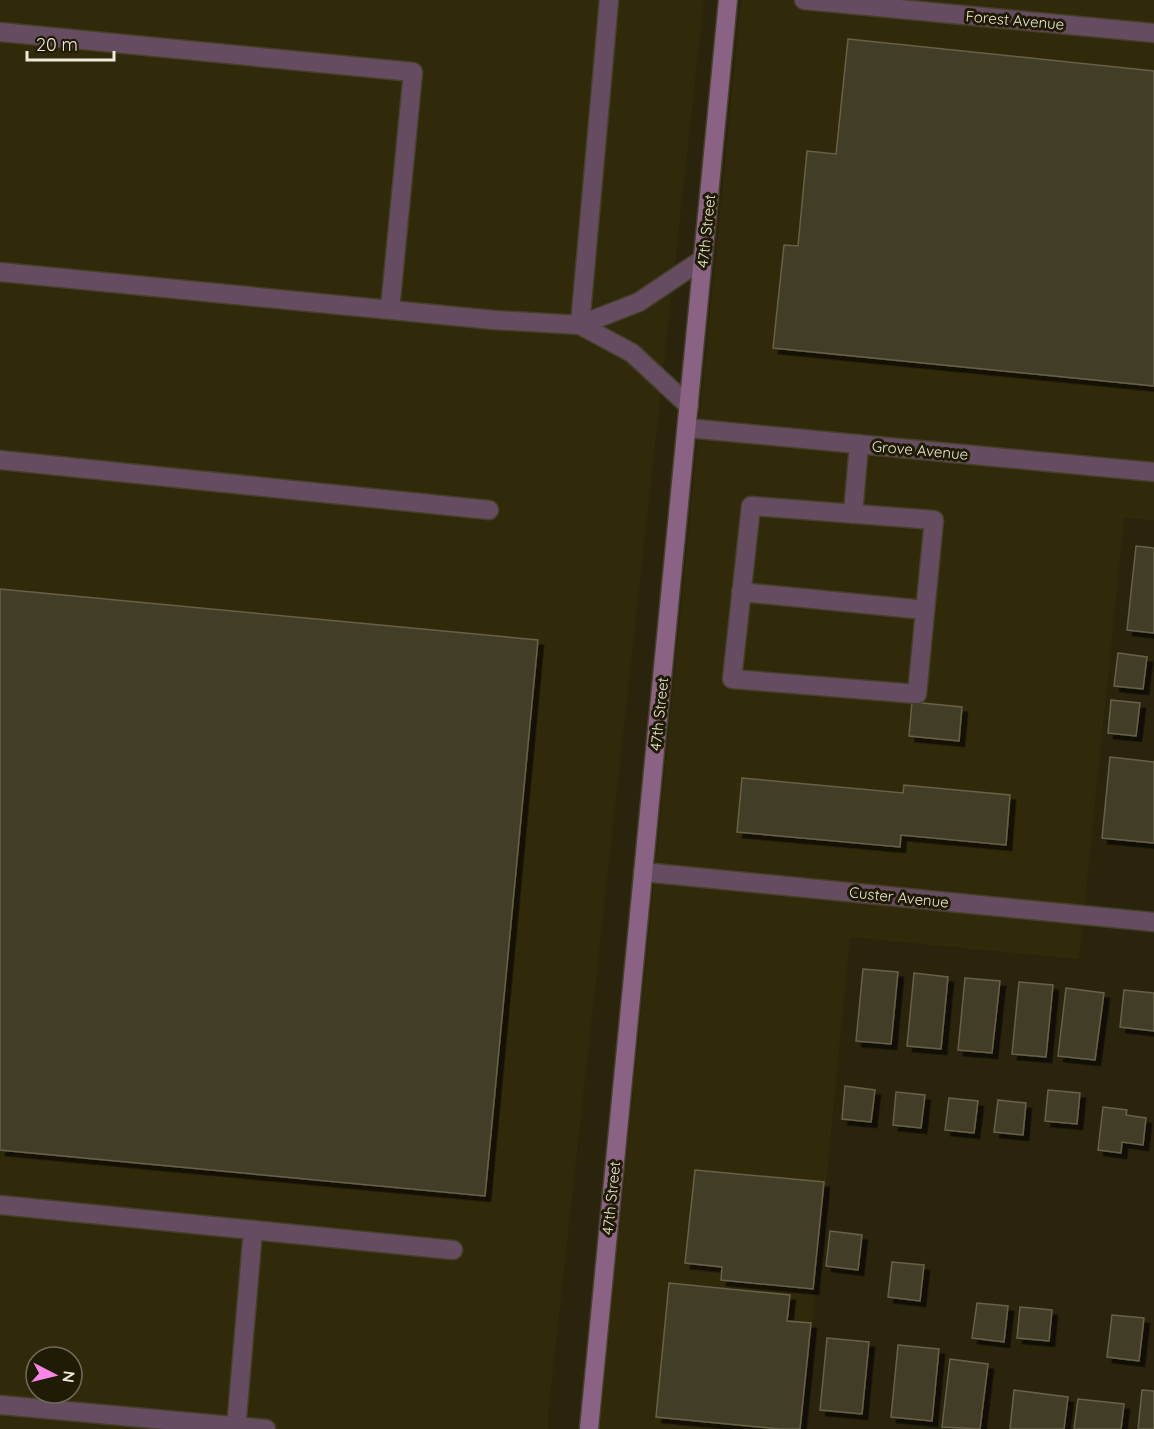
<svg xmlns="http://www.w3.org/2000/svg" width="1154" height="1429" font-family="Quicksand,sans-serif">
<defs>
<filter id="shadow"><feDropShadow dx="5.5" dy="5.5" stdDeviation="0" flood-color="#0009"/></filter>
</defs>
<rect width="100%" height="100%" fill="#2a240d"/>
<g fill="#312a0a" fill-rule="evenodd">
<path d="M0,0H704L548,1414V1429H0ZM36,1357H72V1393H36Z"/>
<polygon points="741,0 1154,0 1154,520 1124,518 1079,959 850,937 802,1429 600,1429"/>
</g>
<g fill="#433d25" stroke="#676148" stroke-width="1.5" filter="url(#shadow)">
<polygon points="848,39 1154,71 1154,386 773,348 784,245 798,246 807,151 836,154"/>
<polygon points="1136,546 1154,548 1154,633 1127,630"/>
<polygon points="0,589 538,640 485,1196 0,1150"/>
<polygon points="1118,653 1147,657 1143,689 1114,686"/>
<polygon points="1111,700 1140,703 1136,736 1108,733"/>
<polygon points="912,702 962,707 959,741 909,736"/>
<polygon points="1110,757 1154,762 1154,843 1102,838"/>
<polygon points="742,778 903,793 904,785 1010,795 1006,845 901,835 900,847 737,832"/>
<polygon points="863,969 898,972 891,1044 856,1041"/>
<polygon points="914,973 948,977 941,1049 907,1046"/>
<polygon points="965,978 1000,981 992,1053 958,1050"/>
<polygon points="1019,982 1053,985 1046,1057 1012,1054"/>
<polygon points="1066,988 1104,993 1095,1060 1058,1056"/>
<polygon points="1124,990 1154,993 1154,1031 1120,1027"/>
<polygon points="845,1086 875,1090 871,1122 842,1119"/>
<polygon points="1048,1090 1080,1093 1077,1124 1045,1121"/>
<polygon points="896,1092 925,1095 921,1128 893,1125"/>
<polygon points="949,1098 978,1101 974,1133 945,1130"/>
<polygon points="998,1100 1026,1103 1023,1135 994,1132"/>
<polygon points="1103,1107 1127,1110 1126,1115 1146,1118 1143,1145 1122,1142 1121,1153 1098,1150"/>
<polygon points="695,1170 824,1182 813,1289 721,1280 722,1267 685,1263"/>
<polygon points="830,1231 862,1235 858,1270 826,1266"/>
<polygon points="892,1262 924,1265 920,1301 888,1297"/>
<polygon points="669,1283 790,1295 787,1321 811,1323 800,1429 780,1429 656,1417"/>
<polygon points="977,1303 1008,1306 1004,1342 972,1338"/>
<polygon points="1020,1307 1052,1310 1049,1341 1017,1338"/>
<polygon points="1112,1315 1144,1318 1139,1361 1107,1357"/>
<polygon points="827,1338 869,1342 862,1414 820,1410"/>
<polygon points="898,1345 939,1349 932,1421 891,1417"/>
<polygon points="950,1359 988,1364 980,1429 942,1427"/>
<polygon points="1014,1390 1068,1397 1064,1429 1010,1429"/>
<polygon points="1142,1390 1154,1391 1154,1429 1138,1429"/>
<polygon points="1078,1399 1124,1404 1121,1429 1074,1429"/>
</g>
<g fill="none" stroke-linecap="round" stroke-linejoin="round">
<g stroke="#45402a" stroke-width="21">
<g id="lane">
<polyline points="0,32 413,72 390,309"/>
<polyline points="0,272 494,320 580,325 632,353 689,406"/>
<polyline points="580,325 609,0"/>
<polyline points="580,325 639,302 703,259"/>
<polyline points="0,460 489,510"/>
<polygon points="751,506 934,520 917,694 732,679"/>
<polyline points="853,514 859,444"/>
<polyline points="741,592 925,610"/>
<polyline points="0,1205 253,1230"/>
<polyline points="236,1429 253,1230 453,1250"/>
</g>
</g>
<g stroke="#45402a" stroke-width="21">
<g id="street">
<polyline points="804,0 1154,33"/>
<polyline points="687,428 1154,472"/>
<polyline points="643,872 1154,922"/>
<polyline points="0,1405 266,1429"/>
</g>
</g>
<g stroke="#45402a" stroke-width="21">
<polyline id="secondary" points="589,1429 728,0"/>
</g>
<use href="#lane" stroke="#664c61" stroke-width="18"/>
<use href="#street" stroke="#664c61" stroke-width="18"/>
<use href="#secondary" stroke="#8a6283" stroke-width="18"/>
</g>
<g text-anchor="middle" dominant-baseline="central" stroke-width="6" stroke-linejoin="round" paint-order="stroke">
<g font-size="15" fill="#ede9db" stroke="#201b04">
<text transform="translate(1015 20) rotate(5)">Forest Avenue</text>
<text transform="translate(706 231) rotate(-84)">47th Street</text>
<text transform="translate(920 450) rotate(5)">Grove Avenue</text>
<text transform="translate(659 714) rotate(-84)">47th Street</text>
<text transform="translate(899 897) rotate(6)">Custer Avenue</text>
<text transform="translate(611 1198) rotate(-84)">47th Street</text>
</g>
</g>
<g transform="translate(54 1375) rotate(97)"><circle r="28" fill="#201b04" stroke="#726d5a" stroke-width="1.5"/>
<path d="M0-4.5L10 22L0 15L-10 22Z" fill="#f987e8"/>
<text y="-9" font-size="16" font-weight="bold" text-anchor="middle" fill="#ede9db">N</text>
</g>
<path d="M27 51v9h87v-9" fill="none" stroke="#ede9db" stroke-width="3"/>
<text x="36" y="51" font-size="18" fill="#ede9db" stroke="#201b04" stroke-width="4.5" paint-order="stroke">20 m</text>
</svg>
